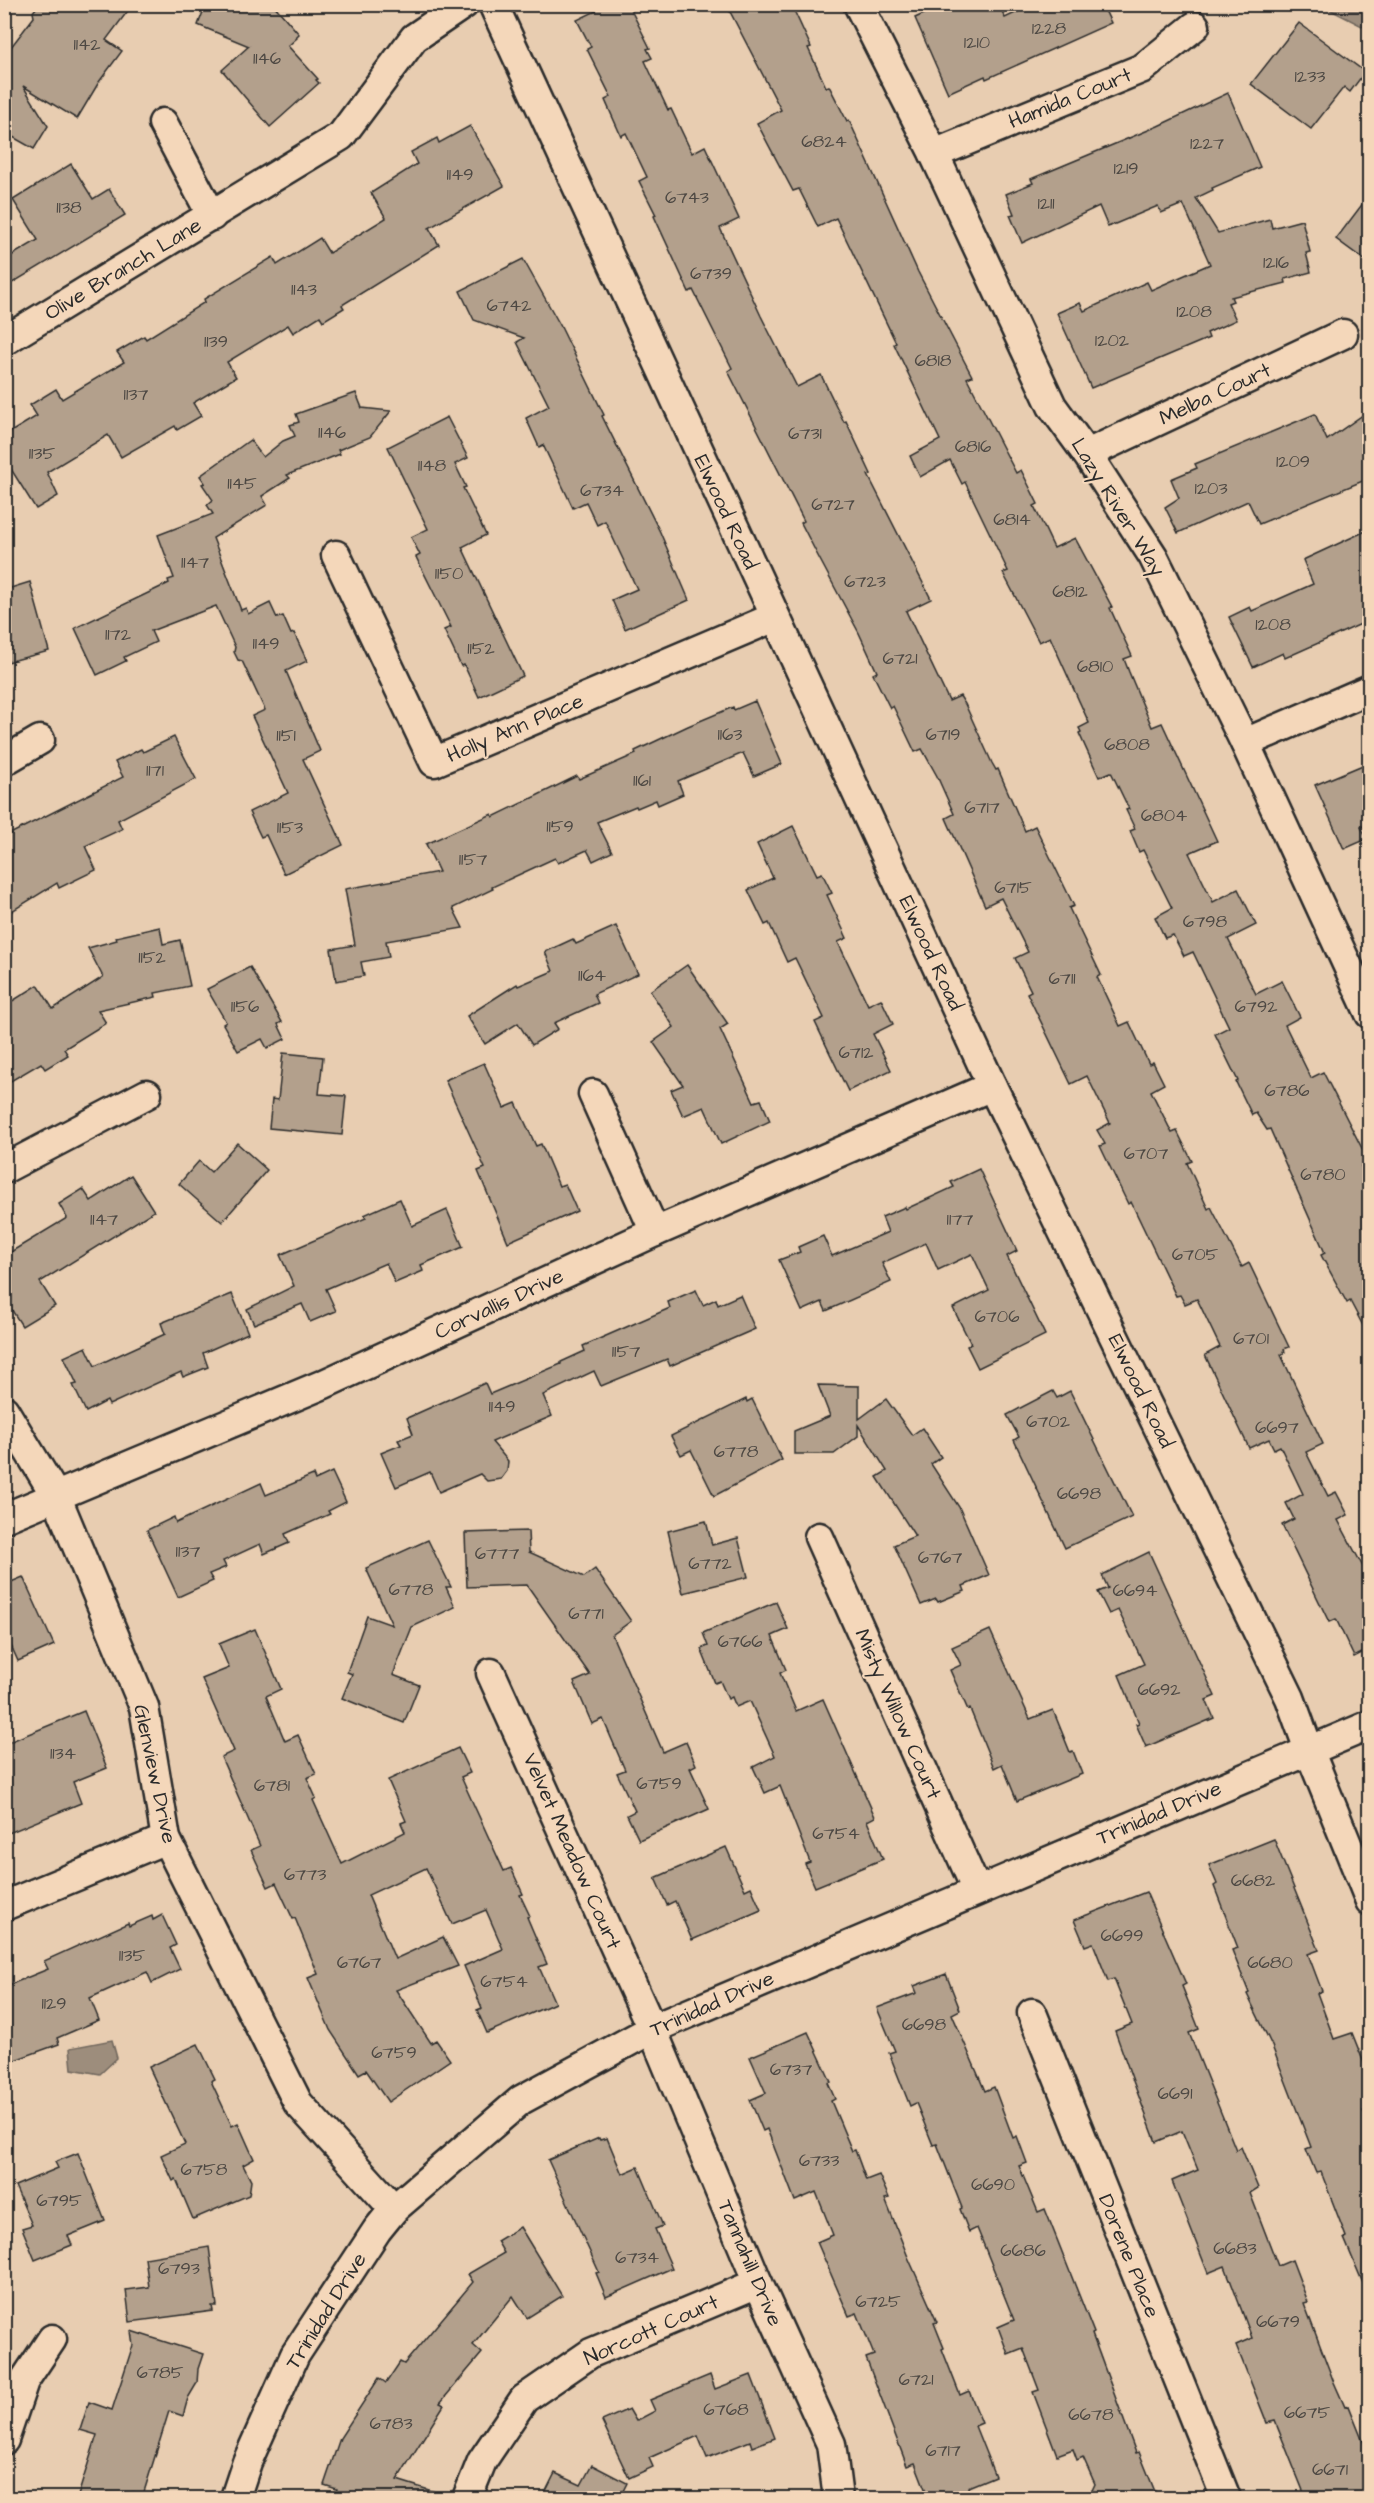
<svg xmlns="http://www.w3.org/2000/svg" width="1374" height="2503" font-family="'Architects Daughter',sans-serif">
<rect width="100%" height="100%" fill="#e8cdb1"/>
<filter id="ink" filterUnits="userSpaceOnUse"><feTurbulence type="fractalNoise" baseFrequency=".0167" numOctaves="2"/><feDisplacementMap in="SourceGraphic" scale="12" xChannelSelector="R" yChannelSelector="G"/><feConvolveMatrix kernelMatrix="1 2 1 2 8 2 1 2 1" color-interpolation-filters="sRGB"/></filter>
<g filter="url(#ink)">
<g fill="#9d8d7c" stroke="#6f665c" stroke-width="1.5">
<polygon points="1321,5 1369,5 1369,31 1368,29"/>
<polygon points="112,2040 117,2058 100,2074 72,2069 70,2048"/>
</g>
<g fill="#b3a08c" stroke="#2b2b2b" stroke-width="1.5">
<polygon points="39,4 133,4 106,40 122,51 99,82 77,119 23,86 48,126 34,149 4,132 4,56 34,17 33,12"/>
<polygon points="206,4 273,4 299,34 296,37 297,38 288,46 318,79 316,80 319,83 270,127 222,70 249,46 198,25"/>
<polygon points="592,4 628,4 650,48 647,49 652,58 645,61 668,110 671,109 692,153 705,146 739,219 720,228 761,316 797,387 821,375 844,422 846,421 871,474 868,475 931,599 906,611 949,701 960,696 965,704 992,763 996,770 998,769 1025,831 1035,826 1074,906 1069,908 1101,975 1097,977 1120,1026 1129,1022 1149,1064 1153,1062 1164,1084 1151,1091 1172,1133 1177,1131 1192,1161 1187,1163 1208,1209 1211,1207 1242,1267 1249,1263 1289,1347 1284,1349 1285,1352 1281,1355 1323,1444 1306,1452 1328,1496 1336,1492 1348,1515 1338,1520 1370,1580 1370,1649 1354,1657 1336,1619 1329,1622 1282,1525 1294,1519 1286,1503 1303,1494 1280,1446 1274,1449 1269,1439 1249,1448 1205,1355 1220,1347 1197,1299 1185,1304 1180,1295 1176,1296 1131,1202 1128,1204 1100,1146 1105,1144 1097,1130 1110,1123 1087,1076 1071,1084 1027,993 1031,991 1015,958 1028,952 1001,898 985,906 946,818 954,814 937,776 922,749 915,752 893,706 890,708 873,674 877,672 859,633 818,556 801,523 804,521 728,371 732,368 693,290 689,292 654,216 656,215 639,181 647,177 626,133 621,136 605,100 611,97 587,49 591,47 577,20 596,11"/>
<polygon points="726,4 791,4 811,47 808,48 826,87 829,86 847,121 849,120 918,272 972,376 967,378 1016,473 1021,470 1038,504 1034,506 1054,548 1075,538 1112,607 1110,608 1132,656 1124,659 1129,672 1152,727 1162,723 1217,841 1189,853 1213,902 1238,889 1256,925 1228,939 1256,994 1282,981 1300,1017 1285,1025 1311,1078 1323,1072 1369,1162 1361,1166 1370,1184 1370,1339 1350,1301 1347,1303 1321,1255 1325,1253 1270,1129 1267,1130 1256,1113 1252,1115 1236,1082 1238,1081 1215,1034 1229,1027 1193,952 1184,956 1173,935 1165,938 1155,917 1172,908 1143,850 1139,852 1130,831 1135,829 1126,810 1129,809 1111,772 1099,777 1079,733 1081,732 1079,728 1089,723 1050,637 1039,642 1003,573 1008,571 976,505 965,482 962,484 950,460 920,477 910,456 940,440 894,344 896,343 836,218 818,227 799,189 793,191 757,123 781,110"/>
<polygon points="946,4 999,4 1005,18 1034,4 1102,4 1111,23 986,79 985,76 948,93 915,18"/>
<polygon points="1299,23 1365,72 1350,92 1344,87 1311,129 1251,84"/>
<polygon points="1228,93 1260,167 1212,188 1213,190 1196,198 1218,233 1270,219 1272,228 1302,220 1310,252 1306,253 1311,272 1285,279 1286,283 1231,297 1233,301 1228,303 1236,320 1207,333 1209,338 1091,388 1057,313 1080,303 1084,311 1147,282 1151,290 1210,264 1183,204 1161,213 1158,206 1108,227 1099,206 1022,243 1010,215 1014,214 1006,194 1033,183 1031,179 1158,126"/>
<polygon points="470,126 504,186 429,228 439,245 342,305 344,308 323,321 320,316 293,333 288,325 227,362 236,377 193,403 201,416 177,430 175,426 121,457 108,435 47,472 58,496 36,509 4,458 4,436 37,416 30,405 56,389 62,399 124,362 117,352 144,336 146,339 205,302 204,299 273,257 277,265 320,238 329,253 386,218 371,193 417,164 411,152 437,138 439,143"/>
<polygon points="71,164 93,199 109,189 125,215 4,288 4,260 38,240 13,200"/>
<polygon points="1370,194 1370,264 1336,239"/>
<polygon points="523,259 560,325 604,415 602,416 660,532 689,600 625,629 612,600 637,589 605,521 597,525 586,502 573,508 543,445 539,447 526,418 549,406 517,342 524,338 474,320 460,291"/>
<polygon points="356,393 362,408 391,411 370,437 338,450 340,454 287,475 290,478 262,496 267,505 213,538 241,610 246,608 248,614 270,603 277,618 283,616 291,634 294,633 307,661 286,671 320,751 303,759 343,845 284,874 266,835 261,837 249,812 288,793 252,716 265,710 242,661 238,660 234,652 235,647 216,606 151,631 156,642 124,657 126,661 97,675 75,628 169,583 168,580 174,578 158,535 213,514 207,505 213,500 202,484 205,483 200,476 250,440 263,457 283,441 295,436 290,425 299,422 296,414"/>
<polygon points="1370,410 1370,478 1259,524 1248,501 1178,533 1165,507 1179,498 1171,479 1197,468 1195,464 1315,414 1327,440"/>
<polygon points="447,417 468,458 455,464 466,487 463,488 486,535 462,547 523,676 479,697 464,665 461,666 444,630 451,627 416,557 420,555 411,537 428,529 388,447"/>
<polygon points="1370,529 1370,620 1285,658 1283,653 1253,667 1229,617 1250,607 1252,611 1313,584 1303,560"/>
<polygon points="30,582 49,651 4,663 4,590"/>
<polygon points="755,701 782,764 754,776 743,753 678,781 683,794 658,805 656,800 637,808 636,806 597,822 612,852 593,861 587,850 558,863 555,858 492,887 493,889 453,908 463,928 386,941 389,957 361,962 364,976 336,981 331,949 355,945 345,889 439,872 426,844 492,814 493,817 577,776 579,779 636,754 635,751 688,726 733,707 734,710"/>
<polygon points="174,737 196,779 118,820 122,829 85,846 96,870 59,888 57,883 4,916 4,837 123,777 115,762 141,749 143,752"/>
<polygon points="1370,762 1370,823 1361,827 1367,839 1344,849 1315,785"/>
<polygon points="793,826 817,875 822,873 832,893 827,895 847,938 838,942 868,1005 881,999 893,1024 873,1034 891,1070 848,1091 815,1022 824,1018 795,958 787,962 769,923 765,925 748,890 773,878 757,844"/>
<polygon points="616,926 638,974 594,994 598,1003 554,1023 558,1029 532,1045 518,1023 485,1044 467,1016 517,984 518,986 553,971 545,952 573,939 576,944"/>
<polygon points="160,927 163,944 180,940 190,986 155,993 156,997 98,1010 106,1023 64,1049 68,1055 45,1069 41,1063 4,1085 4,1013 9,1010 6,1005 38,985 53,1009 103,977 88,948 117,940 116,937"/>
<polygon points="687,965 728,1024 720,1029 754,1102 761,1100 770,1121 721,1144 704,1107 683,1116 671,1090 683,1085 653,1042 674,1027 650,991"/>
<polygon points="250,967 282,1022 278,1024 285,1039 267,1048 262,1039 238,1051 223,1024 226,1022 207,989"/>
<polygon points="283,1053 323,1057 319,1094 346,1096 342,1135 269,1128 272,1099 278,1100"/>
<polygon points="484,1063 504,1108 516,1103 536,1146 541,1144 559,1186 565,1184 577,1211 508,1242 478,1171 485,1168 445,1080"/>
<polygon points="237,1143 267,1170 222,1222 179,1184 199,1161 211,1172"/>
<polygon points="979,1169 1017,1251 1007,1256 1045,1335 978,1368 967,1346 971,1344 953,1308 989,1290 972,1254 938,1270 926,1243 882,1263 891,1282 826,1311 822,1302 802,1311 779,1260 800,1252 798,1247 823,1236 832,1256 888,1232 882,1217 905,1207 906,1209 954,1187 951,1182"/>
<polygon points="131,1175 154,1211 40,1282 55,1306 22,1326 4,1298 4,1256 67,1218 59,1204 83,1189 91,1201"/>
<polygon points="400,1199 412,1226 447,1210 463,1247 421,1265 423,1271 395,1283 386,1263 326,1289 336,1311 310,1322 302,1304 254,1324 247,1309 294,1286 280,1255 366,1218 364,1215"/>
<polygon points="696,1290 703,1305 716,1299 718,1305 740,1295 755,1329 670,1366 667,1359 601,1386 594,1371 543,1395 552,1416 492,1442 508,1461 507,1471 501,1479 487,1481 480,1474 439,1492 430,1472 396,1487 381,1453 401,1445 398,1440 413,1434 407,1418 485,1383 490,1394 561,1364 561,1362 585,1351 583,1346 670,1308 668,1302"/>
<polygon points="232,1294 248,1333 203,1353 208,1367 183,1377 181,1372 109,1405 107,1401 86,1412 73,1385 77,1384 64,1357 86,1347 95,1366 165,1334 161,1323"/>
<polygon points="818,1385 859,1386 859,1419 886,1399 912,1435 922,1428 941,1457 931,1464 959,1507 989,1575 963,1586 965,1591 938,1602 936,1599 921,1605 894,1545 915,1536 877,1477 887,1471 858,1425 858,1436 834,1454 794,1454 794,1431 830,1416"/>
<polygon points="1053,1391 1057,1398 1070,1391 1132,1517 1065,1548 1014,1440 1019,1437 1007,1415"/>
<polygon points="746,1399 747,1402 752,1399 782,1460 714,1496 691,1450 681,1455 671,1436"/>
<polygon points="332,1472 346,1502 328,1511 330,1514 285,1534 289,1543 264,1554 260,1544 223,1561 226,1567 209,1574 213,1581 178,1597 147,1530 174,1517 176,1523 261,1483 266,1495 313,1475 315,1480"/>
<polygon points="706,1521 712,1545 738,1538 748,1577 683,1593 668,1531"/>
<polygon points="528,1531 529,1552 584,1577 595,1569 631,1621 612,1635 663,1752 686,1742 696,1765 690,1768 709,1809 639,1840 627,1815 635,1811 617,1773 625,1770 603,1719 592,1724 574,1682 590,1675 527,1585 467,1587 465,1533"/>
<polygon points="428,1540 451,1587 446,1587 455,1607 412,1627 393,1675 419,1685 404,1723 342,1698 352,1674 347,1672 367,1616 392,1625 366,1568"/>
<polygon points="1149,1552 1215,1696 1206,1700 1214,1718 1146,1747 1136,1724 1139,1723 1119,1675 1144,1664 1118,1610 1109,1614 1098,1592 1108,1588 1102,1575"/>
<polygon points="23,1577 54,1645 18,1661 4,1630 4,1585"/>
<polygon points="776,1602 788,1629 772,1636 786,1670 780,1673 796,1711 823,1699 875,1817 867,1821 883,1859 815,1887 805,1864 810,1862 780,1786 765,1793 753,1767 775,1756 750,1701 736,1707 732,1697 728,1699 720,1681 715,1683 701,1649 708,1646 703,1633"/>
<polygon points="255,1629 281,1689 266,1696 285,1741 298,1735 316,1774 307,1778 316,1798 313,1800 342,1864 405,1832 401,1823 406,1821 388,1780 458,1748 470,1773 461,1777 504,1871 511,1868 523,1894 520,1895 530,1916 527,1917 547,1964 539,1967 555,2003 487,2033 477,2010 482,2008 464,1966 503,1949 486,1910 452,1924 426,1868 368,1895 395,1959 443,1937 458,1966 396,1990 431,2043 436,2040 450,2060 388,2102 366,2070 359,2074 330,2030 308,1978 318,1974 295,1918 293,1919 276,1883 268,1887 251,1850 260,1846 221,1757 234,1751 202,1679 229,1668 219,1644"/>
<polygon points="990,1630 1030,1719 1053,1710 1070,1752 1073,1751 1082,1774 1017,1801 1002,1764 994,1768 970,1709 968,1710 950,1670 961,1665 952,1647"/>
<polygon points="84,1711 107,1768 73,1782 81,1803 4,1835 4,1744"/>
<polygon points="1274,1839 1319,1950 1308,1954 1322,1991 1317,1993 1334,2039 1352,2033 1370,2078 1370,2109 1363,2112 1370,2128 1370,2300 1344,2238 1346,2237 1321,2172 1316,2173 1306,2149 1311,2147 1272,2046 1247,1994 1249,1993 1232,1950 1238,1948 1214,1886 1217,1884 1209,1865"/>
<polygon points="726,1847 745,1890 751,1887 761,1910 692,1940 675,1901 667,1905 655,1878"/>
<polygon points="1146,1892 1186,1984 1182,1986 1199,2029 1189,2033 1236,2150 1241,2147 1258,2188 1250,2193 1278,2266 1292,2260 1308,2302 1304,2303 1333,2380 1345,2407 1349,2406 1370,2458 1370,2498 1306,2498 1275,2421 1267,2423 1236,2345 1252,2338 1225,2266 1208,2273 1172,2181 1198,2170 1182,2131 1156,2142 1133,2081 1115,2031 1132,2024 1114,1979 1108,1981 1093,1943 1085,1946 1074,1920"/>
<polygon points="162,1915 176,1945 170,1948 180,1969 152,1983 147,1972 90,1998 99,2020 57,2038 59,2044 4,2064 4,1987 48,1969 44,1961 128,1923 129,1926 152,1916 153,1920"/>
<polygon points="946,1974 960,2010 952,2014 985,2091 994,2087 1013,2138 1017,2136 1027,2163 1019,2166 1038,2212 1045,2209 1094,2333 1092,2334 1136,2453 1139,2452 1158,2499 1088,2499 1095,2484 1083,2457 1077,2460 1073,2449 1057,2455 1033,2392 1039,2390 1023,2348 1008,2354 998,2327 1014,2320 977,2228 969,2232 960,2209 962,2208 937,2144 933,2145 916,2103 910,2106 889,2053 895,2051 877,2008 917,1993 914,1986"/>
<polygon points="808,2032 831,2082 828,2083 835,2099 831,2101 852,2151 855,2150 866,2180 879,2175 889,2198 885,2199 908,2257 937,2322 934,2323 944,2348 942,2349 960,2395 969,2391 982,2423 975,2426 995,2476 968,2487 970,2498 929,2499 915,2463 907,2466 866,2358 874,2355 857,2313 849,2316 817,2242 833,2235 816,2192 795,2201 767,2129 763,2131 750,2100 766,2093 750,2057"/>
<polygon points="198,2044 215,2079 211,2081 232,2126 238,2123 254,2159 243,2165 251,2181 249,2195 193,2219 176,2179 173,2181 161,2155 185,2144 149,2067"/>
<polygon points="599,2138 600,2140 607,2138 622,2174 638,2167 663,2226 655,2229 672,2268 606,2297 596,2273 599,2272 548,2160"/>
<polygon points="78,2153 105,2221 68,2236 72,2245 35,2260 22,2228 32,2225 15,2186 58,2168 55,2162"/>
<polygon points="520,2227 562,2296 527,2318 513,2296 473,2345 482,2353 440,2403 444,2405 397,2480 442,2494 441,2499 334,2499 337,2489 324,2485 340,2438 379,2378 386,2383 400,2362 404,2364 473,2282 468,2274 504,2253 497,2241"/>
<polygon points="209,2247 217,2306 212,2306 213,2311 130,2322 126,2290 149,2287 145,2258"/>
<polygon points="131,2331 203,2354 198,2369 197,2383 188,2398 183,2416 169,2411 143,2495 133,2492 131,2499 77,2499 97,2435 80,2430 89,2402 112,2410 133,2345"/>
<polygon points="710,2375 715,2389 751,2375 775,2438 752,2447 750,2441 707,2458 698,2436 649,2458 653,2467 629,2478 602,2421 629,2409 636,2421 655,2411 650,2400"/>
<polygon points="592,2465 627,2483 619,2499 542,2499 555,2473 581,2485"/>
</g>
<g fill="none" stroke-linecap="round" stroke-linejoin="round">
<g stroke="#2b2b2b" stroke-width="33">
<g id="minor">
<polyline points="493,4 992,1086 1290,1698 1309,1750 1370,1901"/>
<polyline points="858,4 934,154 1052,406 1087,454 1153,556 1245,743 1370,1014"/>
<polyline points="163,123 212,216"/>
<polyline points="934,154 1143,68 1195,26"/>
<polyline points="4,341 341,136 414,38 464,4"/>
<polyline points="1087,454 1343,334"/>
<polyline points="336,555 434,762 775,617"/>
<polyline points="1245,743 1370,689"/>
<polyline points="4,761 40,740"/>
<polyline points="593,1094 655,1232"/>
<polyline points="4,1169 147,1094"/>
<polyline points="4,1410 57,1498 144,1707 166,1839 298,2103 394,2209"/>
<polyline points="4,1518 324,1384 655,1232 992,1086"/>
<polyline points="819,1537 977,1891"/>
<polyline points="491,1673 652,2029 758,2283 831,2444 838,2498"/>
<polyline points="4,1906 166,1839"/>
<polyline points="1032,2013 1226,2498"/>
<polyline points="4,2440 24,2381 52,2339"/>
<polyline points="235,2498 247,2462 295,2355 377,2230 394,2209 521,2100 652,2029 1370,1725"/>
<polyline points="467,2498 482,2461 524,2399 591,2353 758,2283"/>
</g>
</g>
<use href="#minor" stroke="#f4d7ba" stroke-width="28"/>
</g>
</g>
<g text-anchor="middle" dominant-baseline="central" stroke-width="4.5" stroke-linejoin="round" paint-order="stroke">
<g font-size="18" fill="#4d4843">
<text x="1049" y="28">1228</text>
<text x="977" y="42">1210</text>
<text x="87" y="44">1142</text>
<text x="267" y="58">1146</text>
<text x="1310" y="76">1233</text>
<text x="824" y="141">6824</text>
<text x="1207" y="143">1227</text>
<text x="1126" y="168">1219</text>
<text x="460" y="174">1149</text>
<text x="687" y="197">6743</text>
<text x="1046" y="203">1211</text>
<text x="69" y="207">1138</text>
<text x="1276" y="262">1216</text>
<text x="711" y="273">6739</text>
<text x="304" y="289">1143</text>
<text x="509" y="305">6742</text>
<text x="1194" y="311">1208</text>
<text x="1112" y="340">1202</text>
<text x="216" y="341">1139</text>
<text x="933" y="360">6818</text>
<text x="136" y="394">1137</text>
<text x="332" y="432">1146</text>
<text x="805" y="433">6731</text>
<text x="973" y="446">6816</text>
<text x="42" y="453">1135</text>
<text x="1293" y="461">1209</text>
<text x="432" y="465">1148</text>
<text x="242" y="483">1145</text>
<text x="1211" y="488">1203</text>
<text x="602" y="490">6734</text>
<text x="833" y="504">6727</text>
<text x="1012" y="519">6814</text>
<text x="195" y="562">1147</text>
<text x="449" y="573">1150</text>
<text x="865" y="581">6723</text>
<text x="1070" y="591">6812</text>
<text x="1273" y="624">1208</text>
<text x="118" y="634">1172</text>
<text x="266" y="643">1149</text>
<text x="481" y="648">1152</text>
<text x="900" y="658">6721</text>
<text x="1095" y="666">6810</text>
<text x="730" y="734">1163</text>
<text x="943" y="734">6719</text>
<text x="286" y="735">1151</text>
<text x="1127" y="744">6808</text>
<text x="155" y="770">1171</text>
<text x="642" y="780">1161</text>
<text x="982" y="807">6717</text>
<text x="1164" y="815">6804</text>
<text x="560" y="826">1159</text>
<text x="290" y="827">1153</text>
<text x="473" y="859">1157</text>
<text x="1013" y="887">6715</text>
<text x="1205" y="921">6798</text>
<text x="152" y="957">1152</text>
<text x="592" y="975">1164</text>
<text x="1062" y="978">6711</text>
<text x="245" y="1006">1156</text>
<text x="1256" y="1006">6792</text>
<text x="856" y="1052">6712</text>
<text x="1287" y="1090">6786</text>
<text x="1146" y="1153">6707</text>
<text x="1323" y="1174">6780</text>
<text x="104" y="1219">1147</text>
<text x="960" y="1219">1177</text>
<text x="1195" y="1254">6705</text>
<text x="997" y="1316">6706</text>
<text x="1251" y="1338">6701</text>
<text x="626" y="1351">1157</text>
<text x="502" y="1406">1149</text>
<text x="1048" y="1421">6702</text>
<text x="1277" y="1427">6697</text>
<text x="736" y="1451">6778</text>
<text x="1079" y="1493">6698</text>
<text x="188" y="1551">1137</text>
<text x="497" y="1553">6777</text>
<text x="940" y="1557">6767</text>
<text x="710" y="1563">6772</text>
<text x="411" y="1589">6778</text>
<text x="1135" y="1590">6694</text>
<text x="586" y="1613">6771</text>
<text x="740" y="1641">6766</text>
<text x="1159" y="1689">6692</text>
<text x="63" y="1753">1134</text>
<text x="659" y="1783">6759</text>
<text x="272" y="1785">6781</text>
<text x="836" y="1833">6754</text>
<text x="305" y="1874">6773</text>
<text x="1253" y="1880">6682</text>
<text x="1122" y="1935">6699</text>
<text x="132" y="1955">1135</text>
<text x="359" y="1962">6767</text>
<text x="1270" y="1962">6680</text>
<text x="504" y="1981">6754</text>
<text x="54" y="2003">1129</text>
<text x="924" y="2024">6698</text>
<text x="394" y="2052">6759</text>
<text x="791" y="2069">6737</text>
<text x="1175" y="2093">6691</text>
<text x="819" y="2160">6733</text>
<text x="204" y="2169">6758</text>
<text x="993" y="2184">6690</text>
<text x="59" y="2200">6795</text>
<text x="1235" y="2248">6683</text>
<text x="1023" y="2250">6686</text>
<text x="637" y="2257">6734</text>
<text x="179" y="2268">6793</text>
<text x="878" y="2301">6725</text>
<text x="1278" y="2321">6679</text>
<text x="160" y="2372">6785</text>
<text x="916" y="2379">6721</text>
<text x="726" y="2409">6768</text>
<text x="1307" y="2412">6675</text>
<text x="1091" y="2414">6678</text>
<text x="391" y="2423">6783</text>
<text x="943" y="2450">6717</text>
<text x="1330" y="2469">6671</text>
</g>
<g font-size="21" fill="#2b2b2b" stroke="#f4d7ba">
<text transform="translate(1070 98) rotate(-22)">Hamida Court</text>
<text transform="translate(123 269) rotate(-31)">Olive Branch Lane</text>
<text transform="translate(1215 394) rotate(-25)">Melba Court</text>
<text transform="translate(1118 507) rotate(58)">Lazy River Way</text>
<text transform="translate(726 512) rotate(65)">Elwood Road</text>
<text transform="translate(515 728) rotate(-23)">Holly Ann Place</text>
<text transform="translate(931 953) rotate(65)">Elwood Road</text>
<text transform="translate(499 1304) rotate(-25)">Corvallis Drive</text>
<text transform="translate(1141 1391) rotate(64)">Elwood Road</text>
<text transform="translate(898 1714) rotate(66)">Misty Willow Court</text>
<text transform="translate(155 1774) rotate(78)">Glenview Drive</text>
<text transform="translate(1159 1813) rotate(-23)">Trinidad Drive</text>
<text transform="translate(572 1851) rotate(66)">Velvet Meadow Court</text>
<text transform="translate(712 2004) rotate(-24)">Trinidad Drive</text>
<text transform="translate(1129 2256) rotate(68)">Dorene Place</text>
<text transform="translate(750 2263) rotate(67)">Tannahill Drive</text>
<text transform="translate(326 2311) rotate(-58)">Trinidad Drive</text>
<text transform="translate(651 2330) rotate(-24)">Norcott Court</text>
</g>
</g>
<rect width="1374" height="2503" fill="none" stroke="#f4d7ba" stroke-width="24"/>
<rect x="12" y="12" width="1350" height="2479" fill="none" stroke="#2b2b2b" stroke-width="2" filter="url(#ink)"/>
</svg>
